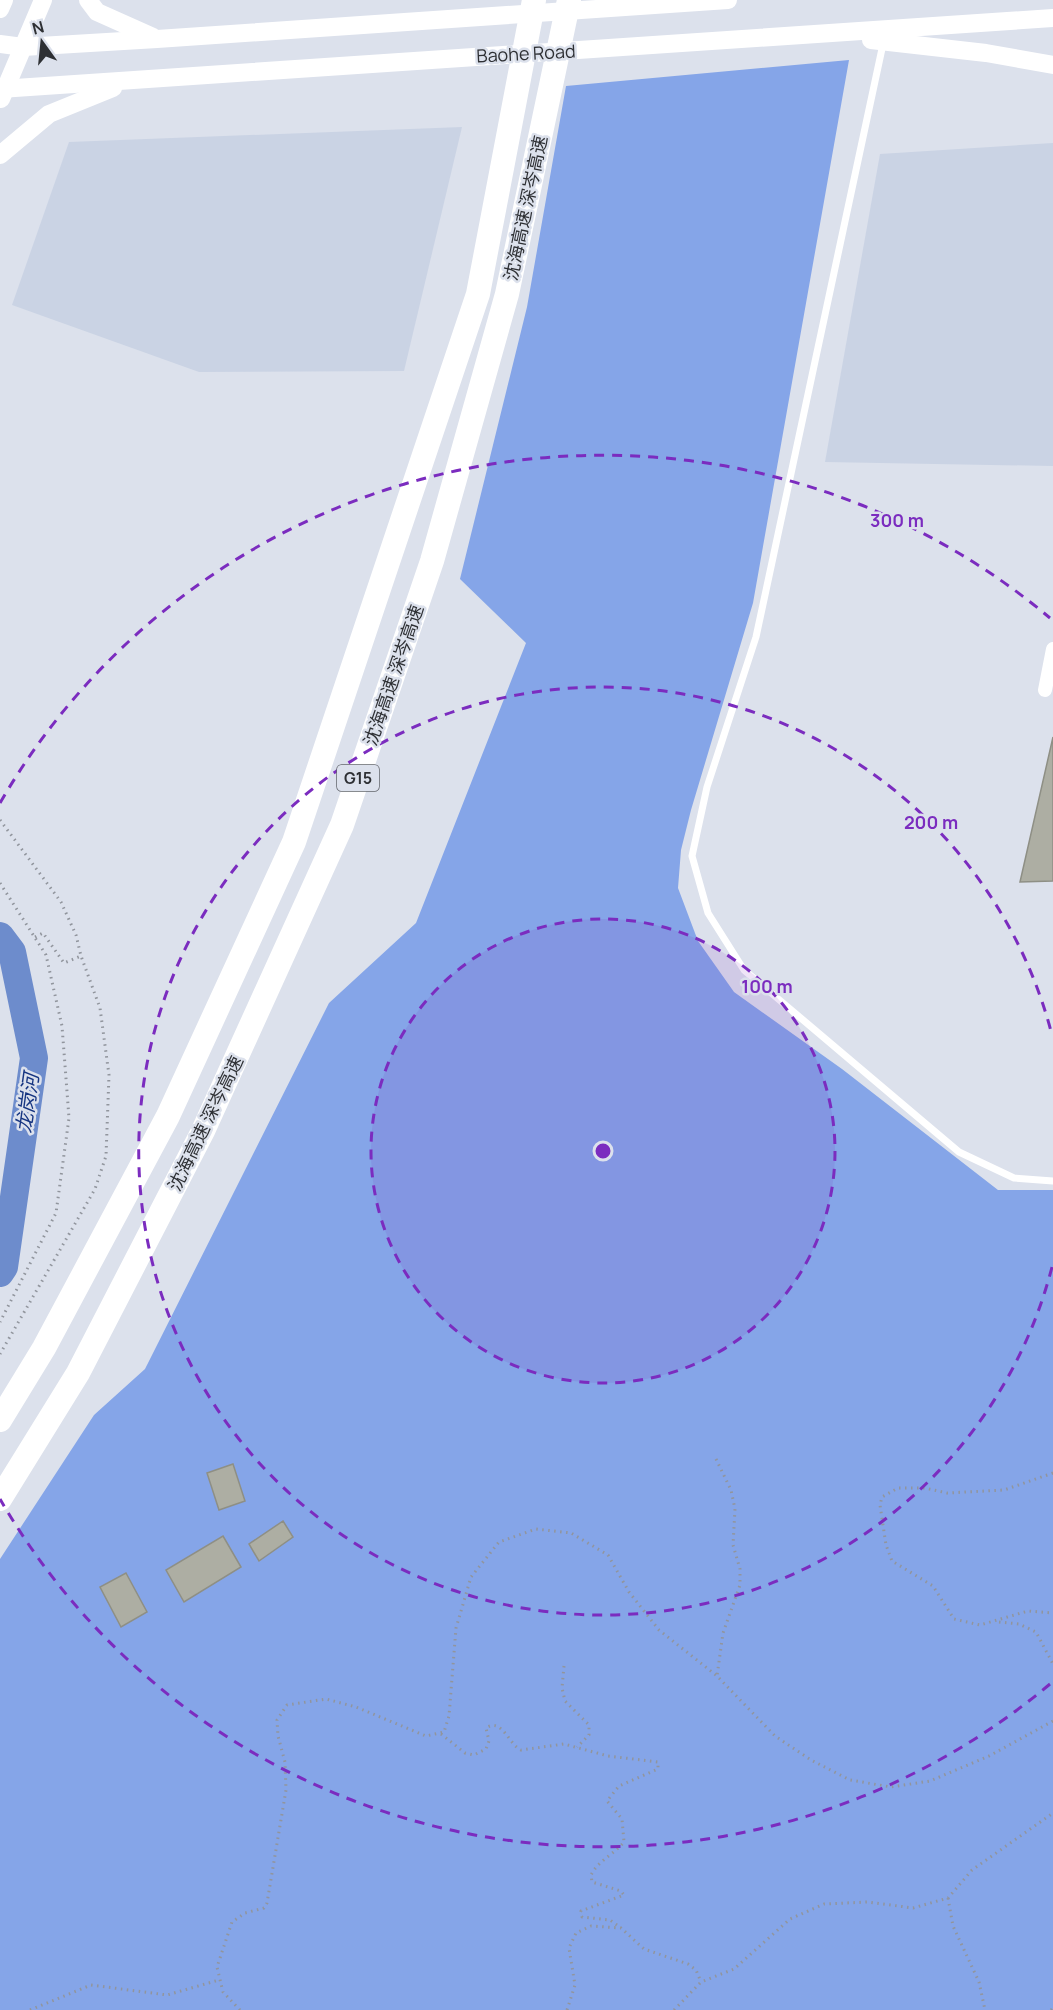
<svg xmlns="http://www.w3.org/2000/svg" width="1053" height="2010" font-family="Manrope,'Noto Sans SC',sans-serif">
<rect width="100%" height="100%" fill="#dce1ec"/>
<g fill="#cad3e4">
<polygon points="462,127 404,371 199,372 12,305 69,142"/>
<polygon points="1053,143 1053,466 825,462 880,154"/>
</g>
<polygon fill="#85a5e8" points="849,60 753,603 691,810 681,850 678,888 698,941 734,992 842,1069 998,1190 1053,1190 1053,2010 0,2010 0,1559 94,1415 145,1369 329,1003 416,923 526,643 460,579 527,307 566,86"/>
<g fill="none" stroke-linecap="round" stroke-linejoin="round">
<polyline stroke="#6d8ccc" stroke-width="28" points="0,936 12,952 34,1058 4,1267 0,1273"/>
</g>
<g fill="#adaea3" stroke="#8e8f85" stroke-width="1.5">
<polygon points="1053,737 1053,881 1020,882"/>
<polygon points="233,1464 245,1501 219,1510 207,1473"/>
<polygon points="283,1521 293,1537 259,1561 249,1544"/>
<polygon points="223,1536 241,1567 184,1602 166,1570"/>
<polygon points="126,1573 147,1612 121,1627 100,1587"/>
</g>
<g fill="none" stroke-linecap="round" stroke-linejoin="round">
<g stroke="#91959d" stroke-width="3" stroke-dasharray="1.5 4.5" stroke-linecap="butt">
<polyline points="0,820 61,902 76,935 81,956 100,1008 109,1075 106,1156 95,1189 0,1354"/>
<polyline points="0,883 46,955 62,1026 69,1118 56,1213 0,1322"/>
<polyline points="35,937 43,933 64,963 81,956"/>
<polyline points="716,1459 731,1490 735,1509 733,1545 740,1569 740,1585 723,1633 717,1676"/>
<polyline points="1053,1473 1004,1490 947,1493 925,1488 898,1488 882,1497 880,1505 886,1545 892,1561 933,1586 954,1619 980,1625 1028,1611 1053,1613"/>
<polyline points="999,1622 1019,1624 1036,1632 1053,1664"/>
<polyline points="564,1666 562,1688 565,1701 589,1725 589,1735 577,1747"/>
<path d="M441,1734L465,1753L474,1755L486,1749L489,1741L486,1728C502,1717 509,1745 521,1750L564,1744L608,1756L658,1762V1769L619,1786L607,1801L622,1819L624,1842C614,1854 598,1861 591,1875L592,1882L621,1891L624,1895L581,1911L582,1917L610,1920L621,1928"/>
<polyline points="948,1898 953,1926 979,1982 985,2010"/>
<polyline points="30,2010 91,1985 167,1995 219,1980"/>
<polyline points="240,2010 223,1992 217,1967 232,1922 245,1913 264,1908 267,1903 286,1790 285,1762 278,1736 277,1720 287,1705 326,1699 356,1707 426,1736 444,1732 449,1716 456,1628 471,1577 499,1542 536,1529 571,1533 608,1555 629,1592 659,1630 717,1676 775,1736 811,1760 850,1780 891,1787 930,1781 989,1756 1053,1721"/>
<polyline points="567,2010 575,1985 569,1948 576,1933 591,1926 621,1928 644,1949 688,1964 696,1970 701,1982"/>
<polyline points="674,2010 701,1982 734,1969 790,1919 824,1904 868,1902 913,1908 948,1898 972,1870 1053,1813"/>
<polyline points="1051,2010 1053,2008"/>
</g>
<polyline stroke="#fff" stroke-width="7" points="883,44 756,637 707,787 692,856 708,913 744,970 959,1152 1014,1178 1053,1181"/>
<polyline stroke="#fff" stroke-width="14" points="1045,690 1053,649"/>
<g stroke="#fff" stroke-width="18">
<polyline points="88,0 97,12 153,37"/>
<polyline points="0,9 4,0"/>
<polyline points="871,40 986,53 1053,65"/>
<polyline points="0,44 23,47 157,39 728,0"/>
<polyline points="0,89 1053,18"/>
<polyline points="1,99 43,0"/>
<polyline points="0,155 49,114 113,88"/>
</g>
<g stroke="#fff" stroke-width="24">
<polyline points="0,1420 44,1348 168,1116 294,842 478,294 534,0"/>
<polyline points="0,1499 78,1373 203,1131 342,825 432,561 507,294 569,0"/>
</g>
</g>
<circle cx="603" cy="1151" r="232" fill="#7b2cbf" fill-opacity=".12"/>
<g fill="none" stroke="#7b2cbf" stroke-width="3" stroke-dasharray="10 8">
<circle cx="603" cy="1151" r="232"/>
<path d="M1052 1267A464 464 0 1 1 1052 1035"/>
<path d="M1050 1684A696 696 0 0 1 0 1499M0 803A696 696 0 0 1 1050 618"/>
</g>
<g text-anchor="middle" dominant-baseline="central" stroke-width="5" stroke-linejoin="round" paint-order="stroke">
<rect fill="#dce1ec" stroke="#62656b" stroke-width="1.5" x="337" y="765" width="42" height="26" rx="4.5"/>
<g font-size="16" font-weight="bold" fill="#2e3034">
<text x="358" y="778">G15</text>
</g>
<g font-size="18" fill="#2e3034" stroke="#dce1ec">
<text transform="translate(526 53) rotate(-3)">Baohe Road</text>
<text transform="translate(525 208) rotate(-78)">沈海高速 深岑高速</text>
<text transform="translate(393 675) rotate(-71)">沈海高速 深岑高速</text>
<text transform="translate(205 1123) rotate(-64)">沈海高速 深岑高速</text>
</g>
<g font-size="20" font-style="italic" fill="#173682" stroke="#dce1ec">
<text transform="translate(27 1103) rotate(-82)">龙岗河</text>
</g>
</g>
<circle cx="603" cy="1151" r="9" fill="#7b2cbf" stroke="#dce1ec" stroke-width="3"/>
<g font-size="18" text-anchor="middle" font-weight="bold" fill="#7b2cbf" stroke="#dce1ec" stroke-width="5" stroke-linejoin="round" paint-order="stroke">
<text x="897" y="527">300 m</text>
<text x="931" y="829">200 m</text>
<text x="767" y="993">100 m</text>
</g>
<g transform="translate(42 42) rotate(345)" stroke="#dce1ec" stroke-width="4.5" paint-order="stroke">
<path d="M0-4.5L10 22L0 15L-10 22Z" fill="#2e3034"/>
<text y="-9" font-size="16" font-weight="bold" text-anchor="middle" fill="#2e3034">N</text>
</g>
</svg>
